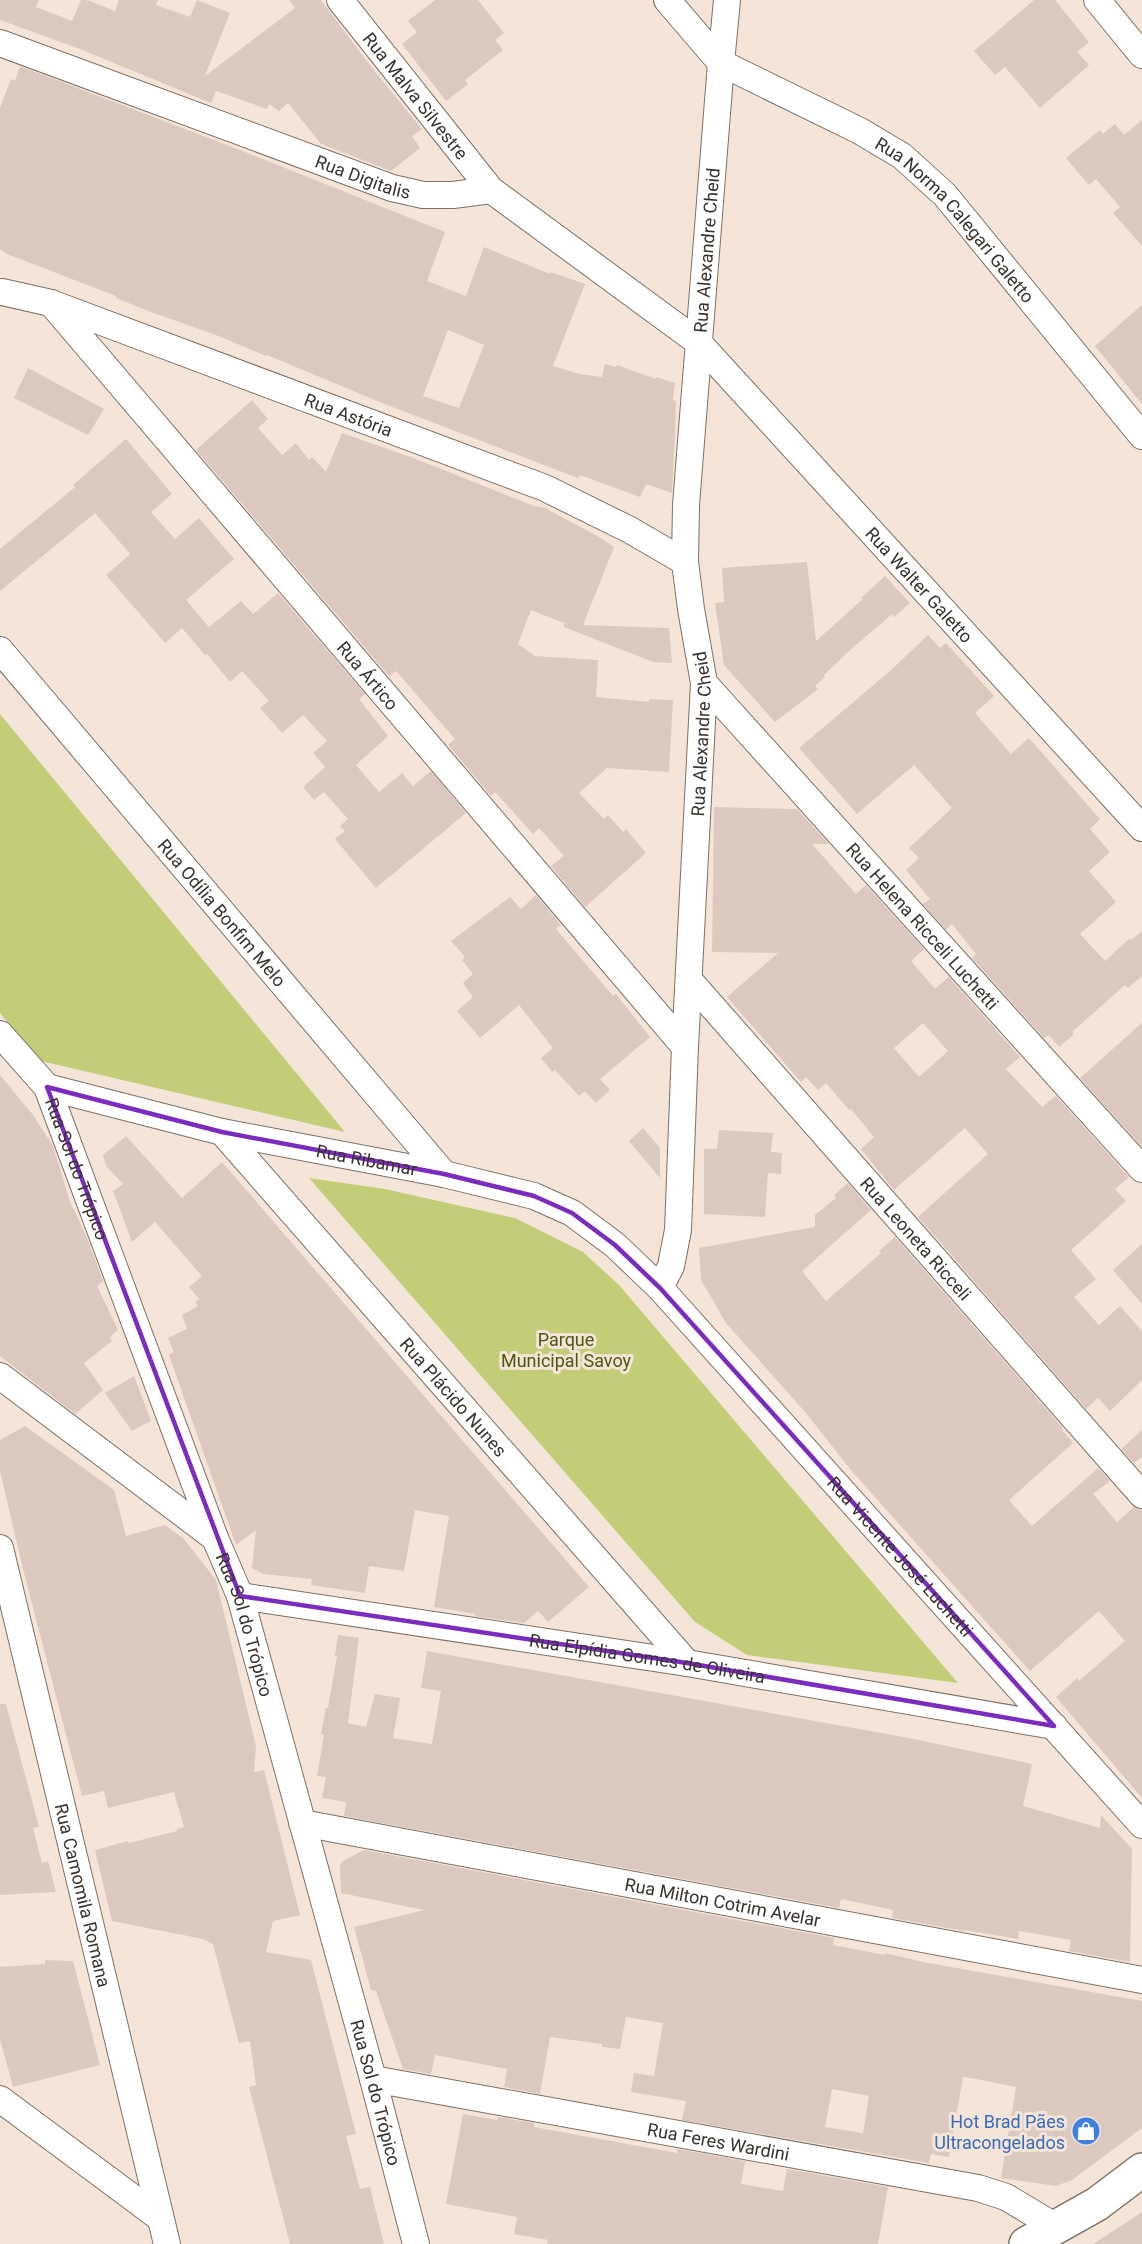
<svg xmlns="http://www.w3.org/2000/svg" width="1142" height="2244" font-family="Roboto,sans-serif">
<rect width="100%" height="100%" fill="#f5e5d8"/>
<g fill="#c3cd77">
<polygon points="0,714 345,1132 41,1061 0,1013"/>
<polygon points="309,1178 385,1189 515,1218 583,1252 619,1285 958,1683 747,1655 695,1622"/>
</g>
<g fill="#dbc8bf" fill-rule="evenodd">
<polygon points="0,0 39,0 36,7 72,21 81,0 87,0 115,11 119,0 158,0 156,5 190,17 197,0 230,13 205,76 295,8 289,0 321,0 372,68 422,129 412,136 420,148 391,171 321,144 288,103 279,111 269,104 267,109 216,91 211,103 80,49 0,20"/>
<polygon points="435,0 478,0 504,33 495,40 503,50 465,80 468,84 446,101 402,44 417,32 408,21"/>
<polygon points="1034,0 1055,0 1089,42 1077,52 1089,65 1040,108 1005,67 995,75 974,51"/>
<path d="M20,66L240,150L445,232L427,281L466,296L484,247L550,274L551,272L585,284L553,366L580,374L602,377L605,364L616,367L617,365L656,379V377L675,383L673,400L676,401L675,432L672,493L646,484L640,497L580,475L578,478L382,403L267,355L266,356L216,335L151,312L116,298V296L7,254L0,249V108L11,79L15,81ZM448,330L484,345L459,408L423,396Z"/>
<polygon points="1142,120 1142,246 1113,213 1120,207 1096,179 1089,185 1066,158 1100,130 1103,134 1115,124 1124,135"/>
<polygon points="1142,305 1142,404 1095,346"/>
<polygon points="28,368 104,409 88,435 14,398"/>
<polygon points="252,400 268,419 258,428 282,455 296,443 309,460 312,457 326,472 342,433 416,459 534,506 545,508 599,537 614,547 583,625 669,628 672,663 653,662 564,627 564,624 569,625 531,610 518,644 535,656 598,660 596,697 649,702 649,699 673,700 669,772 607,768 579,793 604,819 608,815 623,832 626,829 646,853 585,907 551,866 564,856 539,828 533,834 495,792 491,796 448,745 455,739 396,671 389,676 196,450"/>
<polygon points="126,439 172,494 151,512 175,539 199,518 234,559 186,600 209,627 241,601 253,614 278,593 365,694 359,699 388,736 356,765 379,792 402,773 413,786 431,771 466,813 376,888 335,839 345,831 340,826 348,819 324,792 314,800 303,787 325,767 313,753 327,741 303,715 282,733 260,708 269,701 242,671 230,682 207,654 205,655 182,628 165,643 106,575 130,554 95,513 0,591 0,549 75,487 73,485"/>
<polygon points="807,562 816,641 863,599 861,598 885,576 910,603 894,617 892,614 848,652 824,675 825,677 815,686 818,689 775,722 724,665 715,603 724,602 722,568"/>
<polygon points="928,635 940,648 946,643 994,696 975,713 1011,754 1029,738 1100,819 1090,829 1110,852 1089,871 1116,902 1080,934 1105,961 1130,938 1131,940 1142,931 1142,976 1128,988 1125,985 1072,1032 1074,1034 1059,1047 1049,1035 1044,1038 972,958 976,954 952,924 946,930 923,904 930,899 906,870 919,858 909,848 952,808 914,765 857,814 799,748 889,672"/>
<path d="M714,807L797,809L829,844H812L856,894L866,885L924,949L911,961L935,989L949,977L1020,1057L1006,1069L1042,1107L1056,1096L1129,1177L1115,1189L1126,1201L1071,1250L1096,1279L1074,1297L1099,1325L1120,1306L1142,1331V1380L1110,1411L1098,1398L1086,1409L918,1217L988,1154L965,1128L894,1190L861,1149L874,1137L851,1109L849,1110L826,1083L818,1090L806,1077L801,1082L727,997L778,953L712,952ZM923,1023L948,1051L919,1077L894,1048Z"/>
<polygon points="536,895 561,925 556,929 613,996 616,994 650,1037 600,1079 610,1090 596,1103 585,1091 579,1096 555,1070 552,1072 541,1058 553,1048 519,1005 480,1038 457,1011 473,997 463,983 473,974 462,960 465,957 451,941 510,897 521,909"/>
<polygon points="1142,1023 1142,1147 1080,1078"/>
<polygon points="0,1075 33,1115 53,1146 70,1202 86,1235 103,1281 97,1286 118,1330 110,1337 112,1341 84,1363 103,1390 75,1414 0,1356"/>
<polygon points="643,1128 660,1148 660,1178 629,1141"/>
<polygon points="719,1130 773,1133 771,1152 782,1153 781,1174 768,1173 765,1217 704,1214 704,1149 717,1149"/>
<polygon points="126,1136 182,1198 222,1162 589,1587 548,1622 538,1611 524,1623 474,1616 476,1614 434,1607 449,1516 415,1510 404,1571 369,1566 365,1593 311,1585 312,1579 263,1574 252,1568 256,1530 236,1545 169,1355 174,1352 168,1338 187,1329 182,1315 198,1306 195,1302 199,1299 189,1287 202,1276 155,1222 132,1242 113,1191 123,1184 106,1166 103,1155"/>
<polygon points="848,1183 871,1210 802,1271 826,1301 881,1253 879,1251 895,1237 1063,1428 1062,1430 1073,1443 1009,1500 1032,1526 1098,1468 1110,1481 1093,1494 1117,1522 1134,1507 1142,1510 1142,1798 1056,1697 1077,1678 1079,1681 1125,1641 1099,1611 1030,1671 850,1469 806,1413 726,1323 701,1280 699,1248 815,1227 815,1215 836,1198 834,1195"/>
<polygon points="1142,1244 1142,1304 1113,1270"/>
<polygon points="134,1376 151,1421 132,1431 105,1393"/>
<polygon points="25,1426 114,1490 126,1536 165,1525 184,1539 216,1580 256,1746 254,1772 264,1770 300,1915 273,1921 266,1952 311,1960 356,2134 346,2136 360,2189 370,2187 384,2244 290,2244 249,2087 256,2085 250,2041 239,2043 213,1944 203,1939 112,1921 95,1850 128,1841 129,1843 177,1831 177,1829 184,1827 174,1792 108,1808 104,1791 82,1796 23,1569 0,1471 0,1440"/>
<polygon points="1142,1430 1142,1457 1134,1463 1121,1449"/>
<polygon points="338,1635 359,1638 348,1723 366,1727 375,1694 400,1698 393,1738 432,1744 441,1691 421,1688 427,1651 909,1738 1032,1764 1023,1806 1100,1828 1101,1815 1132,1849 1130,1962 1069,1951 1071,1940 1019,1931 1018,1939 964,1930 964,1931 892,1918 893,1910 841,1899 839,1908 344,1816 346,1802 322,1798 326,1777 317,1776 324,1735 321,1734 326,1708 328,1708 337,1656 335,1656"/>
<polygon points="0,1704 6,1704 39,1827 33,1828 42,1863 48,1861 56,1892 0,1895"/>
<path d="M364,1850L834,1938L833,1945L885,1955V1953L923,1962L1142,2001V2128L1072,2180L1056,2186L1001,2178L1016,2087L976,2079L963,2077L949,2157L931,2154L929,2163L682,2120L686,2101L631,2092L634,2073L654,2076L663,2023L626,2017L620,2049L602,2047V2044L550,2037L540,2094L504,2087L507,2069L435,2055L431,2074L403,2069L376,1991L371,1990L354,1927L424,1910L341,1893L340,1865L343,1861ZM832,2089L869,2096L863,2133L825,2127Z"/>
<polygon points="45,1960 73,1961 100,2065 13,2087 0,2039 0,1967 45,1964"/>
<polygon points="463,2114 497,2120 498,2117 534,2123 534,2127 677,2153 677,2149 745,2161 741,2184 783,2191 787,2169 888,2187 878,2244 547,2244 548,2240 514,2234 517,2217 446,2204"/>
<polygon points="1142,2212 1142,2244 1093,2244 1124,2224"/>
</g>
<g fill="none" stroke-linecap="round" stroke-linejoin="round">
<g stroke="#7e7064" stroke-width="28">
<g id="minor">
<path id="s1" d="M340,0L491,190L698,342L1142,828"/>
<path id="s2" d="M667,0L721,63L860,131L902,156L945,195L1142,436"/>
<polyline points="1097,0 1142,55"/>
<path id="s3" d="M0,43L392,188L423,195H453L491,190"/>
<path id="s4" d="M2,292L51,303L545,488L630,530L685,562"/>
<path id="s5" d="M51,303L685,1047"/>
<path id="s6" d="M0,650L444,1174"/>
<path id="s7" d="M704,683L1142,1169"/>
<path id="s8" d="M689,980L1142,1495"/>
<path id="s9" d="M0,1034L47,1087L215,1538L240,1596L373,2079L416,2244"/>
<path id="s10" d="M47,1087L222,1132L444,1174L534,1196L572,1213L615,1245L660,1288L1142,1825"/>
<path id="s11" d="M222,1132L687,1663"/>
<path id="s12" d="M660,1288L671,1266L678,1230L685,1047L704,683L691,609L685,562L686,505L721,63L727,0"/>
<polyline points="0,1376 215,1538"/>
<path id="s13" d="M0,1548L167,2244"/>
<path id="s14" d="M240,1596L687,1663L1054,1726"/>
<path id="s15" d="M302,1823L1142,1980"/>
<path id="s16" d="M373,2079L978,2188L1006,2197L1056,2227"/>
<polyline points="0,2099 160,2218"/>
</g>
</g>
<g stroke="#7e7064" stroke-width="36">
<polyline id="tertiary" points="1026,2244 1097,2204 1142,2170"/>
</g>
<use href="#minor" stroke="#fff" stroke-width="26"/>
<use href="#tertiary" stroke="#fff" stroke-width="33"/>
</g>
<path fill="none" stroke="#7b2cbf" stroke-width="4.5" stroke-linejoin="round" d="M47,1087L222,1132L444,1174L534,1196L572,1213L615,1245L660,1288L1054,1726L687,1663L240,1596Z"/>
<defs>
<g id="shop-disc" transform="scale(1.5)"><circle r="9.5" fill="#3f7fe0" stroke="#f5e5d8"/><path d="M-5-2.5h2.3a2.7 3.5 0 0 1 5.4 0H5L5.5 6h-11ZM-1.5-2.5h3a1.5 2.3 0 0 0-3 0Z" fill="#fff"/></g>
</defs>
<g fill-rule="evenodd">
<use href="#shop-disc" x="1086" y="2131"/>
</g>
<g text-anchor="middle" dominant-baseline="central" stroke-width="6" stroke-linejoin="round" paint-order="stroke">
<g font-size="18" fill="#39332e" stroke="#f5e5d8">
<text stroke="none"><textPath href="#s1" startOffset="122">Rua Malva Silvestre</textPath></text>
<text stroke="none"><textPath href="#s3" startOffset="387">Rua Digitalis</textPath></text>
<text stroke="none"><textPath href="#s2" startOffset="369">Rua Norma Calegari Galetto</textPath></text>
<text stroke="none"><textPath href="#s12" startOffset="1044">Rua Alexandre Cheid</textPath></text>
<text stroke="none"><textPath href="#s4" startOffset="368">Rua Astória</textPath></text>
<text stroke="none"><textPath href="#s1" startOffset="828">Rua Walter Galetto</textPath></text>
<text stroke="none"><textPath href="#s5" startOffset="489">Rua Ártico</textPath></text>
<text stroke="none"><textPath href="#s12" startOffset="558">Rua Alexandre Cheid</textPath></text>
<text stroke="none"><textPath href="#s6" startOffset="344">Rua Odília Bonfim Melo</textPath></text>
<text stroke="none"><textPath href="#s7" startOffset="327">Rua Helena Ricceli Luchetti</textPath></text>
<text stroke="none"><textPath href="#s10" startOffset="328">Rua Ribamar</textPath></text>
<text stroke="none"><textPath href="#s9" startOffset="158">Rua Sol do Trópico</textPath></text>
<text stroke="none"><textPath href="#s8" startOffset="344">Rua Leoneta Ricceli</textPath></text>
<text stroke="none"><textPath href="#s11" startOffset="352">Rua Plácido Nunes</textPath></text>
<text stroke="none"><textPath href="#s10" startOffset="1017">Rua Vicente José Luchetti</textPath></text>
<text stroke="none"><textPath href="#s9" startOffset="644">Rua Sol do Trópico</textPath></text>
<text stroke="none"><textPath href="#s14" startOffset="412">Rua Elpídia Gomes de Oliveira</textPath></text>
<text stroke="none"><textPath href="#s13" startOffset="357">Rua Camomila Romana</textPath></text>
<text stroke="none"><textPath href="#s15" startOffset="428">Rua Milton Cotrim Avelar</textPath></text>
<text stroke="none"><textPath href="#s9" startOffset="1130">Rua Sol do Trópico</textPath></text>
<text stroke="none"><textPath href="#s16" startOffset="351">Rua Feres Wardini</textPath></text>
</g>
<g font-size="18" fill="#50560f" stroke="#f5e5d8">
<text x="566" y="1339">Parque<tspan x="566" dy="21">Municipal Savoy</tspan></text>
</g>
<g font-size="18" fill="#366cbe" stroke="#f5e5d8" text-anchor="end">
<text x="1065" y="2121">Hot Brad Pães<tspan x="1065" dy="21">Ultracongelados</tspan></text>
</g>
</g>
</svg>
